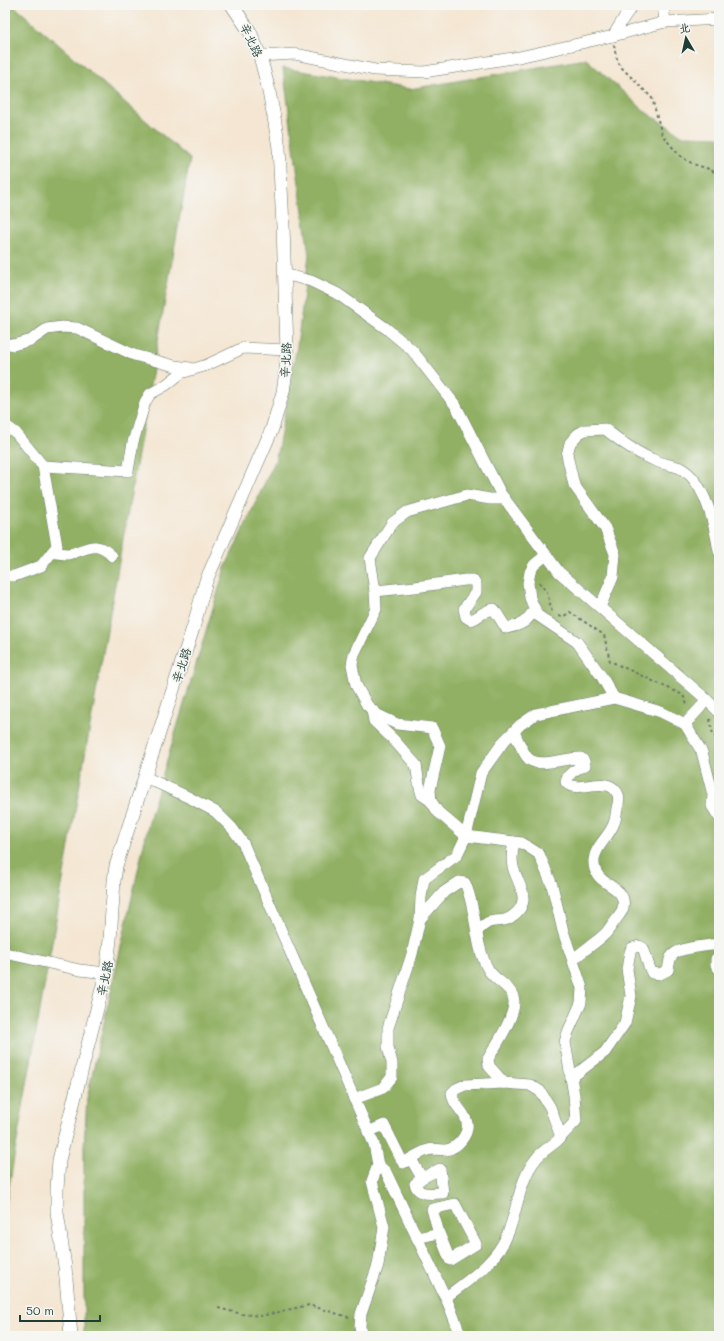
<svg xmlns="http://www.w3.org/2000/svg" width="724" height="1341" font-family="Mali,'LXGW WenKai TC',sans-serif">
<rect width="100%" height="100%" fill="#f6f6f2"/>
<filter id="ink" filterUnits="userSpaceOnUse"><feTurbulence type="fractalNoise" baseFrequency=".025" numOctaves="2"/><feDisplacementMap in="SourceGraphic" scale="8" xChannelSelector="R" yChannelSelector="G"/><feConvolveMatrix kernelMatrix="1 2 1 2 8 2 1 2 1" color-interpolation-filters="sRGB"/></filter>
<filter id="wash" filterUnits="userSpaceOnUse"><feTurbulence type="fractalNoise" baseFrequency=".012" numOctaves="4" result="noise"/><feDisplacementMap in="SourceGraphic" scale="16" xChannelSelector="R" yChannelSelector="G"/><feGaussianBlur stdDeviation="0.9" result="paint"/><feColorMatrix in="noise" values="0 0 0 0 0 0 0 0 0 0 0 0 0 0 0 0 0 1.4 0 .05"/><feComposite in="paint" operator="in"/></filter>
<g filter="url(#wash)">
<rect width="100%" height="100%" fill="#f4e6d2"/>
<g fill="#91b063" stroke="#58764c">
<polygon points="5,5 13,5 190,159 5,1209"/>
<polygon points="586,59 647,113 683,136 719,137 719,1336 84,1336 84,1147 87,1098 150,817 225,568 276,459 297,346 309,255 283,68 410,89"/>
</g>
</g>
<g filter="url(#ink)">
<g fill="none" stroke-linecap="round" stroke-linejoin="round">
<g stroke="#6a786b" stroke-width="12">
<g id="minor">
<polyline points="663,5 665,22"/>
<polyline points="613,36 625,16 633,5"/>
<polyline points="260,56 295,54 375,70 424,72 519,57 613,36 665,22 719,19"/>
<polyline points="284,274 311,281 338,294 387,329 412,350 456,406 501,494 559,572 706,699 719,712"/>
<polyline points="5,343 13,345 31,340 47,329 62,327 77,328 134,355 175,366 190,368"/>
<polyline points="5,425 16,433 43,466 57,546 41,566 14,576 5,576"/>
<polyline points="43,466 128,471 133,442 145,402 150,394 166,385 181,373 207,365 243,348 287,350"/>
<path d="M52,552C57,553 63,554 68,554C88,550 95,539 112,556"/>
<polyline points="546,555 534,565 530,572 528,583 530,598 537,615 577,642 602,677 614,698"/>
<path d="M375,591L415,587L465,580H473L476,584V592L464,609L466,617L471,620C480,617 484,610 494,609L506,628C523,625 526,622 535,609"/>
<path d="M600,607L613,577L615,554L605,528L574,485L567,455L570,443L578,434L585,430L605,429C620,441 636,453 654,460C662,464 672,465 680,468C705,480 715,527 719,551"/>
<polyline points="372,710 374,721 393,739 416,765 419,784 422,795 431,801"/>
<polyline points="685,724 700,708 706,699"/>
<path d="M514,732C518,740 521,749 527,757C536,770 567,757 581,758L584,761L585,765C577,769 568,772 566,782C575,795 604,775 616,791C620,796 619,802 617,808C616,813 616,819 614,823C610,836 595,846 594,860C592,888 628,883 623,908C622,912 619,915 617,918C613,923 610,928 606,933C596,943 583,950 573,960"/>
<polyline points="145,777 190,798 216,812 232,828 243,843 374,1144 378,1165 372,1181 384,1227 378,1265 361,1314 360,1326 361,1336"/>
<path d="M420,919L444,892L459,882L465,883C477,909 474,944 488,969C494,981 513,986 514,1001C515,1017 496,1045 488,1059L489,1066L504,1083"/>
<path d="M477,931C480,928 484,925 487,923C495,919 504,923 511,917C534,902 518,885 513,867C511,858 512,851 514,842"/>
<polyline points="5,953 80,970 106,973"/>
<polyline points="719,958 716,959 716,965 719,969"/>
<path d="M571,1078L605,1052L625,1023L631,996L627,969L630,952L632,948L639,946L643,948C647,957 647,964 652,973L660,974L668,970C669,966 669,961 671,957C676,947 708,946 719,944"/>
<polyline points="354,1099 383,1088 392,1077 392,1063 388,1047 388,1028 412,954 420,919 421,897 424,879 457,855 466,836 481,773 504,741 520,725 536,714 614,698 661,712 685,724 702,752 713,795 712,806 719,817"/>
<path d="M368,1132L384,1125L403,1163C411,1159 420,1152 428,1150C433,1148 441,1150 446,1150C458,1148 469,1134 467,1123C465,1110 453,1107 452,1093L456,1089L465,1085L504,1083L530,1085L540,1091L550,1107L561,1137"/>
<path d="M411,1159L422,1178L440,1169L443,1193C432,1193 419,1197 415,1184L422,1178"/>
<polyline points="378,1165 386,1172 449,1305 461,1336"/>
<polyline points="417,1238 439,1233 432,1209 455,1204 476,1244 450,1260 439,1233"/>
<path d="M446,1297C470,1279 497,1262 508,1233C518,1208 519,1180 536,1159C541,1152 550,1147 557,1141C563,1135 569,1128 576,1121L574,1095L565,1042L568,1032L581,1003L582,988L563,931L552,885L539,854L522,843L466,836L438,812L431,801L430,790L440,746L432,728L397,724L378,715L367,705L356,685L352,665L354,654L376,609L375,591L370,558L392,523L407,512L467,495L490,499H505"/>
</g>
</g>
<g stroke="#6a786b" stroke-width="14">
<polyline id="major" points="71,1336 65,1267 57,1212 57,1189 59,1160 106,973 110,940 114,881 116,866 193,628 206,581 272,429 283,392 286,371 287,350 283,226 279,148 274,117 268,87 260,56 250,32 232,5"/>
</g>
<g stroke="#6a786b" stroke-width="2" stroke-dasharray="3 3" stroke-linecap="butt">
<polyline points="614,45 616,56 620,66 652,98 662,135 680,156 693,164 709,169 719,175"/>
<polyline points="539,582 547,592 552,612"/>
<polyline points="559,616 563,617 570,612 604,635 610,661 683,695 688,707"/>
<polyline points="710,719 713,735 719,740"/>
<polyline points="218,1308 242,1314 261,1316 309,1305 351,1318"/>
</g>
<use href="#minor" stroke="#fff" stroke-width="11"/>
<use href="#major" stroke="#fff" stroke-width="13"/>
</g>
</g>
<g text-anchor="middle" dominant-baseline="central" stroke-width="3.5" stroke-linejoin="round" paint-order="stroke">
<g font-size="12" fill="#1f3d34" stroke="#f6f6f2">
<text transform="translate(252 40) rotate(65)">辛北路</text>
<text transform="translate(285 360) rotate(-87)">辛北路</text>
<text transform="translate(181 665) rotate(-72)">辛北路</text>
<text transform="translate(104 978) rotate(-78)">辛北路</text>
</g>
</g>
<rect width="724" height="1341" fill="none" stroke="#f6f6f2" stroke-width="20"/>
<g transform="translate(686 38) rotate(351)" stroke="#f6f6f2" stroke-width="3" paint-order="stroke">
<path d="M0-3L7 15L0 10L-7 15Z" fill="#1f3d34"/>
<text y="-6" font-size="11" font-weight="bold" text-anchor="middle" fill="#1f3d34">北</text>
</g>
<path d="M20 1315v6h80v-6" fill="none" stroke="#1f3d34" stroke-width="2"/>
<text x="26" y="1315" font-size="12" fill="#1f3d34" stroke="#f6f6f2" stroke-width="3" paint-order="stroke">50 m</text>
</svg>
